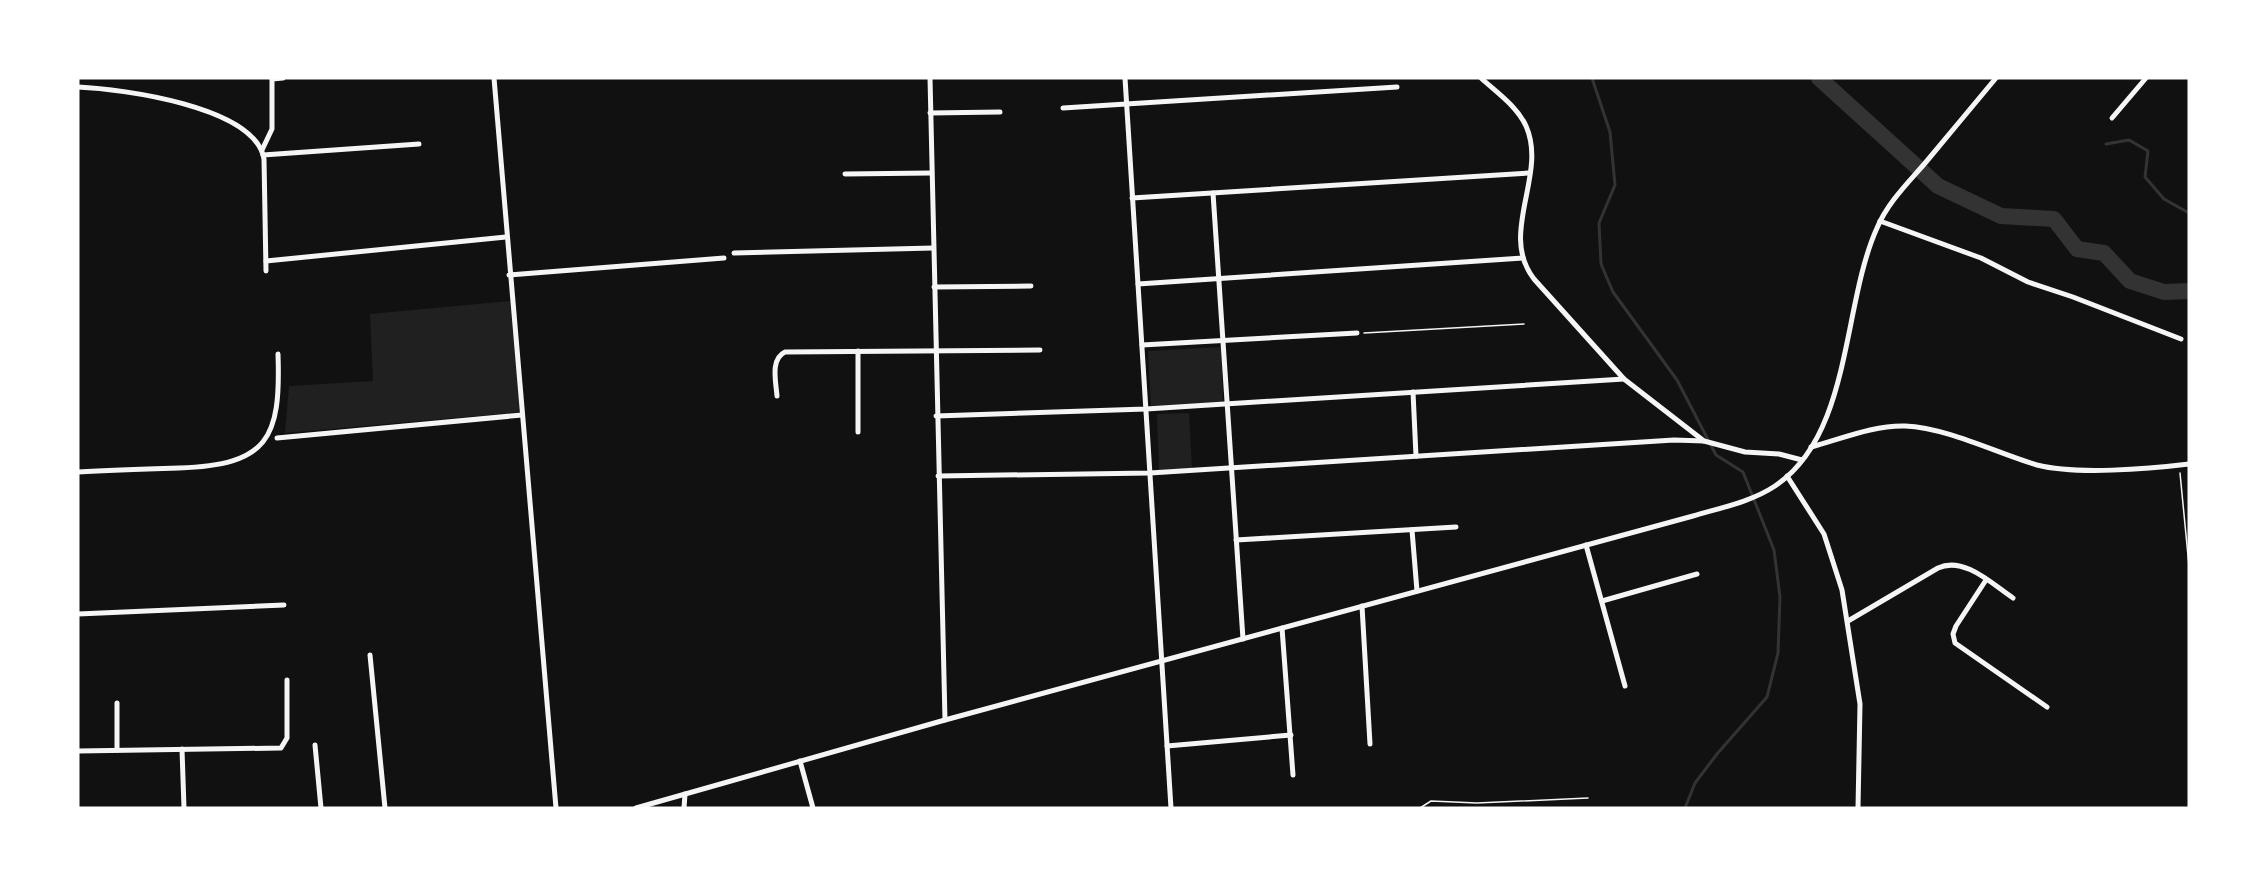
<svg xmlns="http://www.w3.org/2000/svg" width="2267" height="886" font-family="Helvetica,sans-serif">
<rect width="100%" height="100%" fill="#111"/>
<g fill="#202020">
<polygon points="510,301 520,412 285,433 289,386 373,381 370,314"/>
<polygon points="1221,347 1223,402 1151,406 1148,351"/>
<polygon points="1189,413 1192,469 1159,470 1157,414"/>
</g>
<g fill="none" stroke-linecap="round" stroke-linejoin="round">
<g stroke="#333" stroke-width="3">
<polyline points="1592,78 1610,132 1615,185 1599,223 1601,264 1613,292 1677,380 1716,455 1743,472 1774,550 1780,597 1778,653 1767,697 1717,754 1695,783 1685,808"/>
<polyline points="2106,144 2129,140 2148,151 2145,177 2164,199 2189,213"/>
</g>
<polyline stroke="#333" stroke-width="16" points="1819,78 1938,186 2001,216 2054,219 2077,249 2104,253 2130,281 2164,292 2189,291"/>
<g stroke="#f5f5f5" stroke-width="1.5">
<polyline points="1364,333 1524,324"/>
<polyline points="2180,473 2189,566"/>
<polyline points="1420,808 1431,801 1477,803 1588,798"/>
</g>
<g stroke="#f5f5f5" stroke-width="5">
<polyline points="494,78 556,808"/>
<polyline points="930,78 945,720"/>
<polyline points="1125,78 1171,808"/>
<path d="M1481,78C1496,92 1517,106 1526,126C1548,175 1498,233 1534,279L1624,379L1704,441L1745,452L1779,454L1802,460"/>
<polyline points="272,79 283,78"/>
<path d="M78,87C121,89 255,106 264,159L266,271"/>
<polyline points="1063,108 1397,87"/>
<polyline points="930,113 1000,112"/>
<polyline points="2112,118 2146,78"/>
<polyline points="262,150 272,129 272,78"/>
<polyline points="263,155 419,144"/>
<polyline points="845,174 931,173"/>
<polyline points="1213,193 1243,639"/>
<polyline points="1132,198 1529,173"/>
<polyline points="1880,221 1981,258 2028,282 2073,297 2181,339"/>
<polyline points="734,253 933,248"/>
<polyline points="266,261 506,237"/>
<polyline points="509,275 724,258"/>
<polyline points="1138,284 1523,258"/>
<polyline points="934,287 1031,286"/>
<polyline points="1142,345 1357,333"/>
<polyline points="1413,392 1416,456"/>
<path d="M777,396C776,382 770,359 785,352L1040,350"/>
<polyline points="936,416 1146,409 1624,379"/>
<polyline points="858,432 858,351"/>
<polyline points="277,438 522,415"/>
<path d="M1811,447C1841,439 1874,425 1905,426C1948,428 1996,453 2037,465C2076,475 2148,469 2189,464"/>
<path d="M78,472C112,470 145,469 179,468C268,465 281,439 278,354"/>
<polyline points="938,476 1150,473 1674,440 1704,441"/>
<polyline points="1787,476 1824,534 1842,590 1860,704 1858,808"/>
<polyline points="1412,530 1417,591"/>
<polyline points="1236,540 1456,527"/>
<polyline points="1586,545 1625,686"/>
<polyline points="1986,580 1956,626 1953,634 1955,643 2047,707"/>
<polyline points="1602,601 1697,574"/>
<polyline points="1362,606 1370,744"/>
<polyline points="78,614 284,605"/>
<path d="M1848,621L1938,568C1964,556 1992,584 2013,598"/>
<polyline points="1282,628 1293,775"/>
<polyline points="370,655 385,808"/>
<polyline points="117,703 117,750"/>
<polyline points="315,745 321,808"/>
<polyline points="1167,746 1291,735"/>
<polyline points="182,749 184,808"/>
<polyline points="78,751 281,748 287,738 287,680"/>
<polyline points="800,761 813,808"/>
<path d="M636,808L945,720L1693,516C1720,508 1751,502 1775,486C1852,435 1842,305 1877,228C1888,202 1908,183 1926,162C1949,134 1973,106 1996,78"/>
<polyline points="684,808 685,794"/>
</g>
</g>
<rect width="2267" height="886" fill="none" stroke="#ffffff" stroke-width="159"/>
</svg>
